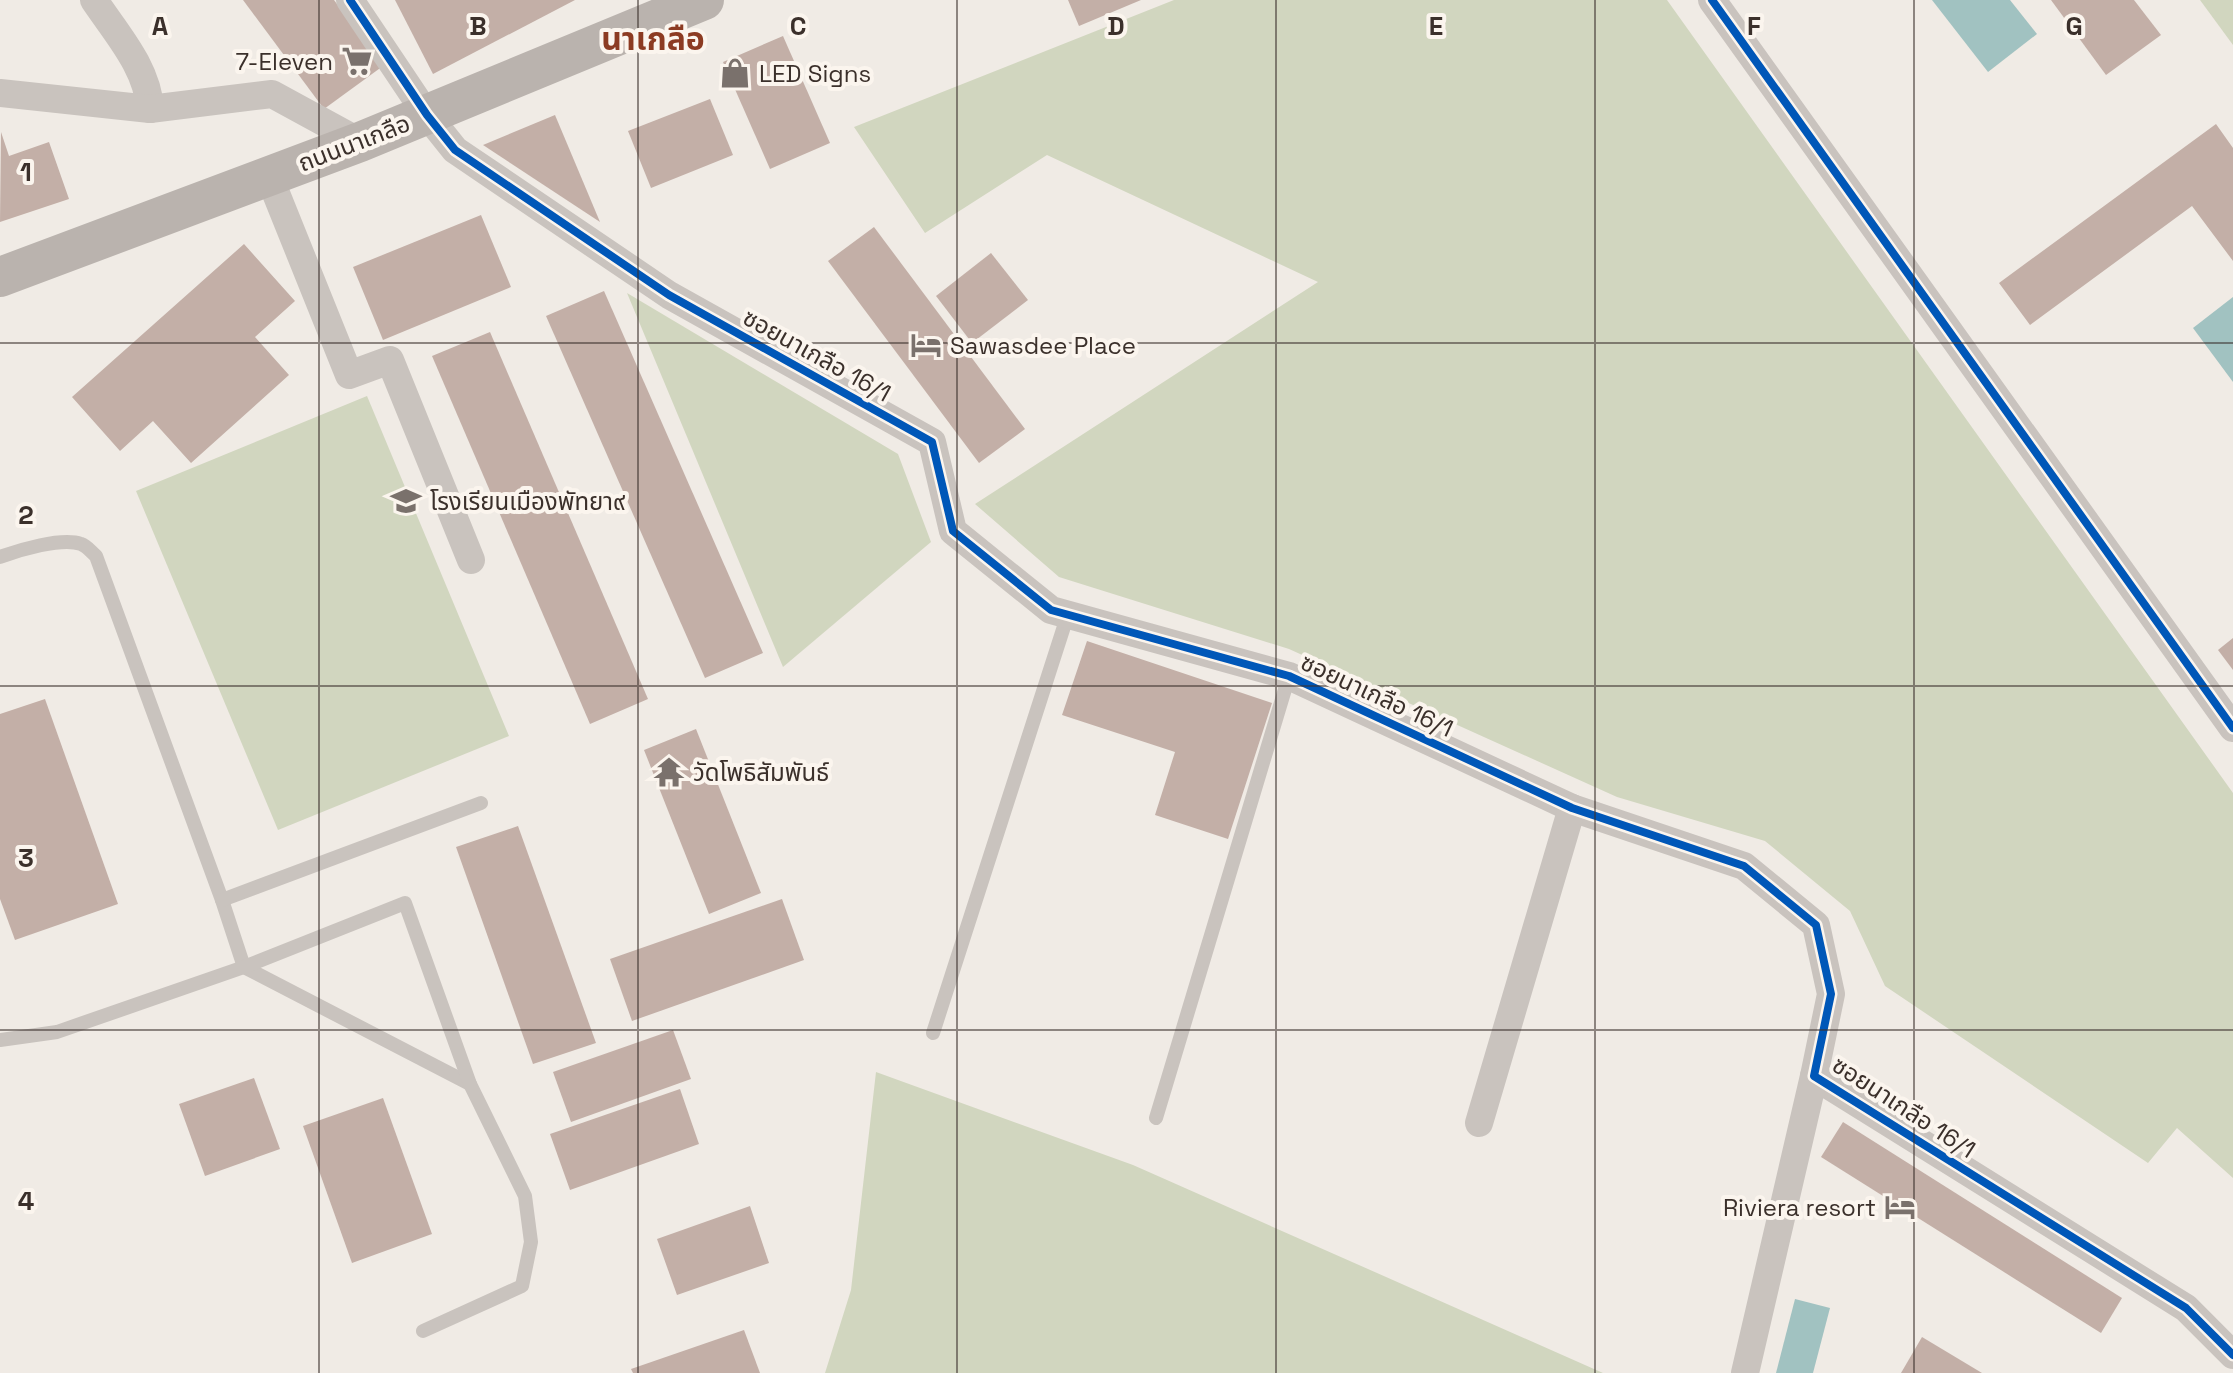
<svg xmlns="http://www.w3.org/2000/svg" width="2233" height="1373" font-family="'Space Grotesk','Noto Sans Thai',sans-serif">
<rect width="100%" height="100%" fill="#f0ebe5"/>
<g fill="#d1d6bf">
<polygon points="1174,0 1667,0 2233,793 2233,1178 2177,1128 2148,1163 1885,986 1850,911 1765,841 1617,797 1289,649 1059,577 975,504 1318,282 1047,155 925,233 854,127"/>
<polygon points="2200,0 2233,0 2233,45"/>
<polygon points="627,293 898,454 931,542 783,667"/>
<polygon points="367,396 509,736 278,830 136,491"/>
<polygon points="876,1072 1133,1165 1603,1373 825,1373 851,1290"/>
</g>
<g fill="#a1c2c1">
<polygon points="1932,0 2010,0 2037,34 1988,72"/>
<polygon points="2233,297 2233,382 2193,328"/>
<polygon points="1795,1299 1830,1308 1813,1373 1776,1373"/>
</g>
<g fill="#c3afa7">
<polygon points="243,0 334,0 383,66 324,109"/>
<polygon points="395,0 575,0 433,74"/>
<polygon points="1068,0 1141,0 1079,26"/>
<polygon points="2051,0 2134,0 2161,35 2106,75"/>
<polygon points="783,36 830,143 770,169 723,62"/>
<polygon points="710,99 733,155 651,188 628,131"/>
<polygon points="555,115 600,222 483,145"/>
<polygon points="2216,124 2233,148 2233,261 2192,206 2030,325 1999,283"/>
<polygon points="1,132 9,156 49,142 69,199 0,222"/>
<polygon points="481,215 511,287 383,340 353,267"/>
<polygon points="874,227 1025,429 979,463 828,261"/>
<polygon points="244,244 295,301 255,337 289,375 191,463 153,421 120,451 72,397"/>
<polygon points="991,253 1028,300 972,343 936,296"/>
<polygon points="604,291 763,653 705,678 546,316"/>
<polygon points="490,332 648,699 590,724 432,356"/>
<polygon points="2233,638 2233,670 2218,650"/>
<polygon points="1087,641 1272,703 1228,839 1155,815 1175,752 1062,715"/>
<polygon points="45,699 118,904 15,940 0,899 0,714"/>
<polygon points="696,729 761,893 709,914 644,750"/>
<polygon points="518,826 596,1043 533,1064 456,847"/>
<polygon points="782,899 804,960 632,1021 610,959"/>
<polygon points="673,1030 691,1079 571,1122 553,1072"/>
<polygon points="254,1078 280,1149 205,1176 179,1104"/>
<polygon points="680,1089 699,1144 570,1190 550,1134"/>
<polygon points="383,1098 432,1234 352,1263 303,1126"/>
<polygon points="1843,1122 2122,1298 2101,1333 1821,1157"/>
<polygon points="750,1206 769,1263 677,1295 657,1239"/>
<polygon points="744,1330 760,1373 633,1373 631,1369"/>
<polygon points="1922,1337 1982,1373 1901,1373"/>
</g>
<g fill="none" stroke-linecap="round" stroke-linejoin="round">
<g stroke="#c9c3be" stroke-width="14">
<path d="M0,557C19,550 62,537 81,544C87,546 91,552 96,556L222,900L244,967L470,1084"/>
<polyline points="222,900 481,803"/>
<polyline points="933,1033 1068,614"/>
<polyline points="0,1040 57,1032 244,967 405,903 470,1084 525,1196 531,1242 522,1286 423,1331"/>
<polyline points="1156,1118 1289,676"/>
</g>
<g stroke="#c9c3be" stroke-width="28">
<path d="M94,0C116,33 148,68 150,109"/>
<polyline points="350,0 427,115 455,150 669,295 932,442 953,531 1051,610 1289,676 1572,808 1744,866 1816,925 1831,994 1814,1076 2186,1308 2233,1355"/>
<polyline points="1712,0 2233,728"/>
<polyline points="0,93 150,109 272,94 360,142"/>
<polyline points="269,176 349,375 390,360 471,560"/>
<polyline points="1479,1123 1572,808"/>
<polyline points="1745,1373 1814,1076"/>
</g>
<polyline stroke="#bab3ae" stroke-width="40" points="0,277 360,142 704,0"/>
<g stroke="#fbf5ee" stroke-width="13">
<g id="cycleway">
<polyline points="350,0 427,115 455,150 669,295 932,442 953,531 1051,610 1289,676 1572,808 1744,866 1816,925 1831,994 1814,1076 2186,1308 2233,1355"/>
<polyline points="1712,0 2233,728"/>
</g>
</g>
<use href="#cycleway" stroke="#0057b8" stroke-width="8"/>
</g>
<path fill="none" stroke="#3b302b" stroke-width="2" stroke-opacity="0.55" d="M319,0V1373M638,0V1373M957,0V1373M1276,0V1373M1595,0V1373M1914,0V1373M0,343H2233M0,686H2233M0,1030H2233"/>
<defs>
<g id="supermarket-bare" transform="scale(2.4)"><path d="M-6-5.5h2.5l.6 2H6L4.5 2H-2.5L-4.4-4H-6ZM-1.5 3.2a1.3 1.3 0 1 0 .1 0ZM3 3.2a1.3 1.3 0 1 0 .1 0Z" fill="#7a716c" stroke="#fbf5ee" stroke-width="2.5" paint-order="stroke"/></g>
<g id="shop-bare" transform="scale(2.4)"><path d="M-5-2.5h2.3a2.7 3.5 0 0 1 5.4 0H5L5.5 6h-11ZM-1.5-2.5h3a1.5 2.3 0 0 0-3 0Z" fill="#7a716c" stroke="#fbf5ee" stroke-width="2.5" paint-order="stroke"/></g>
<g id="hotel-bare" transform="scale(2.4)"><path d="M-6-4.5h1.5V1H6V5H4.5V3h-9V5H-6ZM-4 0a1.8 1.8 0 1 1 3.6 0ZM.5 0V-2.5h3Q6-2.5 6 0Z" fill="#7a716c" stroke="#fbf5ee" stroke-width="2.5" paint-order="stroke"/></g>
<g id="school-bare" transform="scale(2.4)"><path d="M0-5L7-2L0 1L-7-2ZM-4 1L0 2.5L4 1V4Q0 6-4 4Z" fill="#7a716c" stroke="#fbf5ee" stroke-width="2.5" paint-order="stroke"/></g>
<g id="temple-bare" transform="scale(2.4)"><path d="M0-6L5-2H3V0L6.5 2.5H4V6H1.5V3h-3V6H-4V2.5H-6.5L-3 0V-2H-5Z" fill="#7a716c" stroke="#fbf5ee" stroke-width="2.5" paint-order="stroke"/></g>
</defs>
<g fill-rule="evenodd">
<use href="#supermarket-bare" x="357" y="61"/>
<use href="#shop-bare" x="735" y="73"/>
<use href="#hotel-bare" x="926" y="345"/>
<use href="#school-bare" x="406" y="501"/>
<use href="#temple-bare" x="669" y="772"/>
<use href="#hotel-bare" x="1900" y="1207"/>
</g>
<g text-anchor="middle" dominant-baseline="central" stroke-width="8" stroke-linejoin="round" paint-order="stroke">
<g font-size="24" fill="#3b302b" stroke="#fbf5ee" text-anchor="start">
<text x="333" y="61" text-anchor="end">7-Eleven</text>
<text x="759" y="73">LED Signs</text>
<text x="950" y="345">Sawasdee Place</text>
<text x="430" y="501">โรงเรียนเมืองพัทยา๙</text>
<text x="693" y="772">วัดโพธิสัมพันธ์</text>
<text x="1876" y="1207" text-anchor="end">Riviera resort</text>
</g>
<g font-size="24" fill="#3b302b" stroke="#fbf5ee">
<text transform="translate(354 143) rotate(-21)">ถนนนาเกลือ</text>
<text transform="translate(817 355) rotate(29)">ซอยนาเกลือ 16/1</text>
<text transform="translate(1377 695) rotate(25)">ซอยนาเกลือ 16/1</text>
<text transform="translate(1904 1107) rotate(33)">ซอยนาเกลือ 16/1</text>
</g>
<g font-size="32" font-weight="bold" fill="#8c3b22" stroke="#fbf5ee">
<text x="653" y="39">นาเกลือ</text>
</g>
</g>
<g font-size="26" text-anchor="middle" font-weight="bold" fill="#3b302b" stroke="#fbf5ee" stroke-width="8" stroke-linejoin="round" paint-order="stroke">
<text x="160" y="35">A</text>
<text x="478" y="35">B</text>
<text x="798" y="35">C</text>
<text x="1116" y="35">D</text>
<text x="1436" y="35">E</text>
<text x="1754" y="35">F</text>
<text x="2074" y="35">G</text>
<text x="26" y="181">1</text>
<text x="26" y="524">2</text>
<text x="26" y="867">3</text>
<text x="26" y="1210">4</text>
</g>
</svg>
